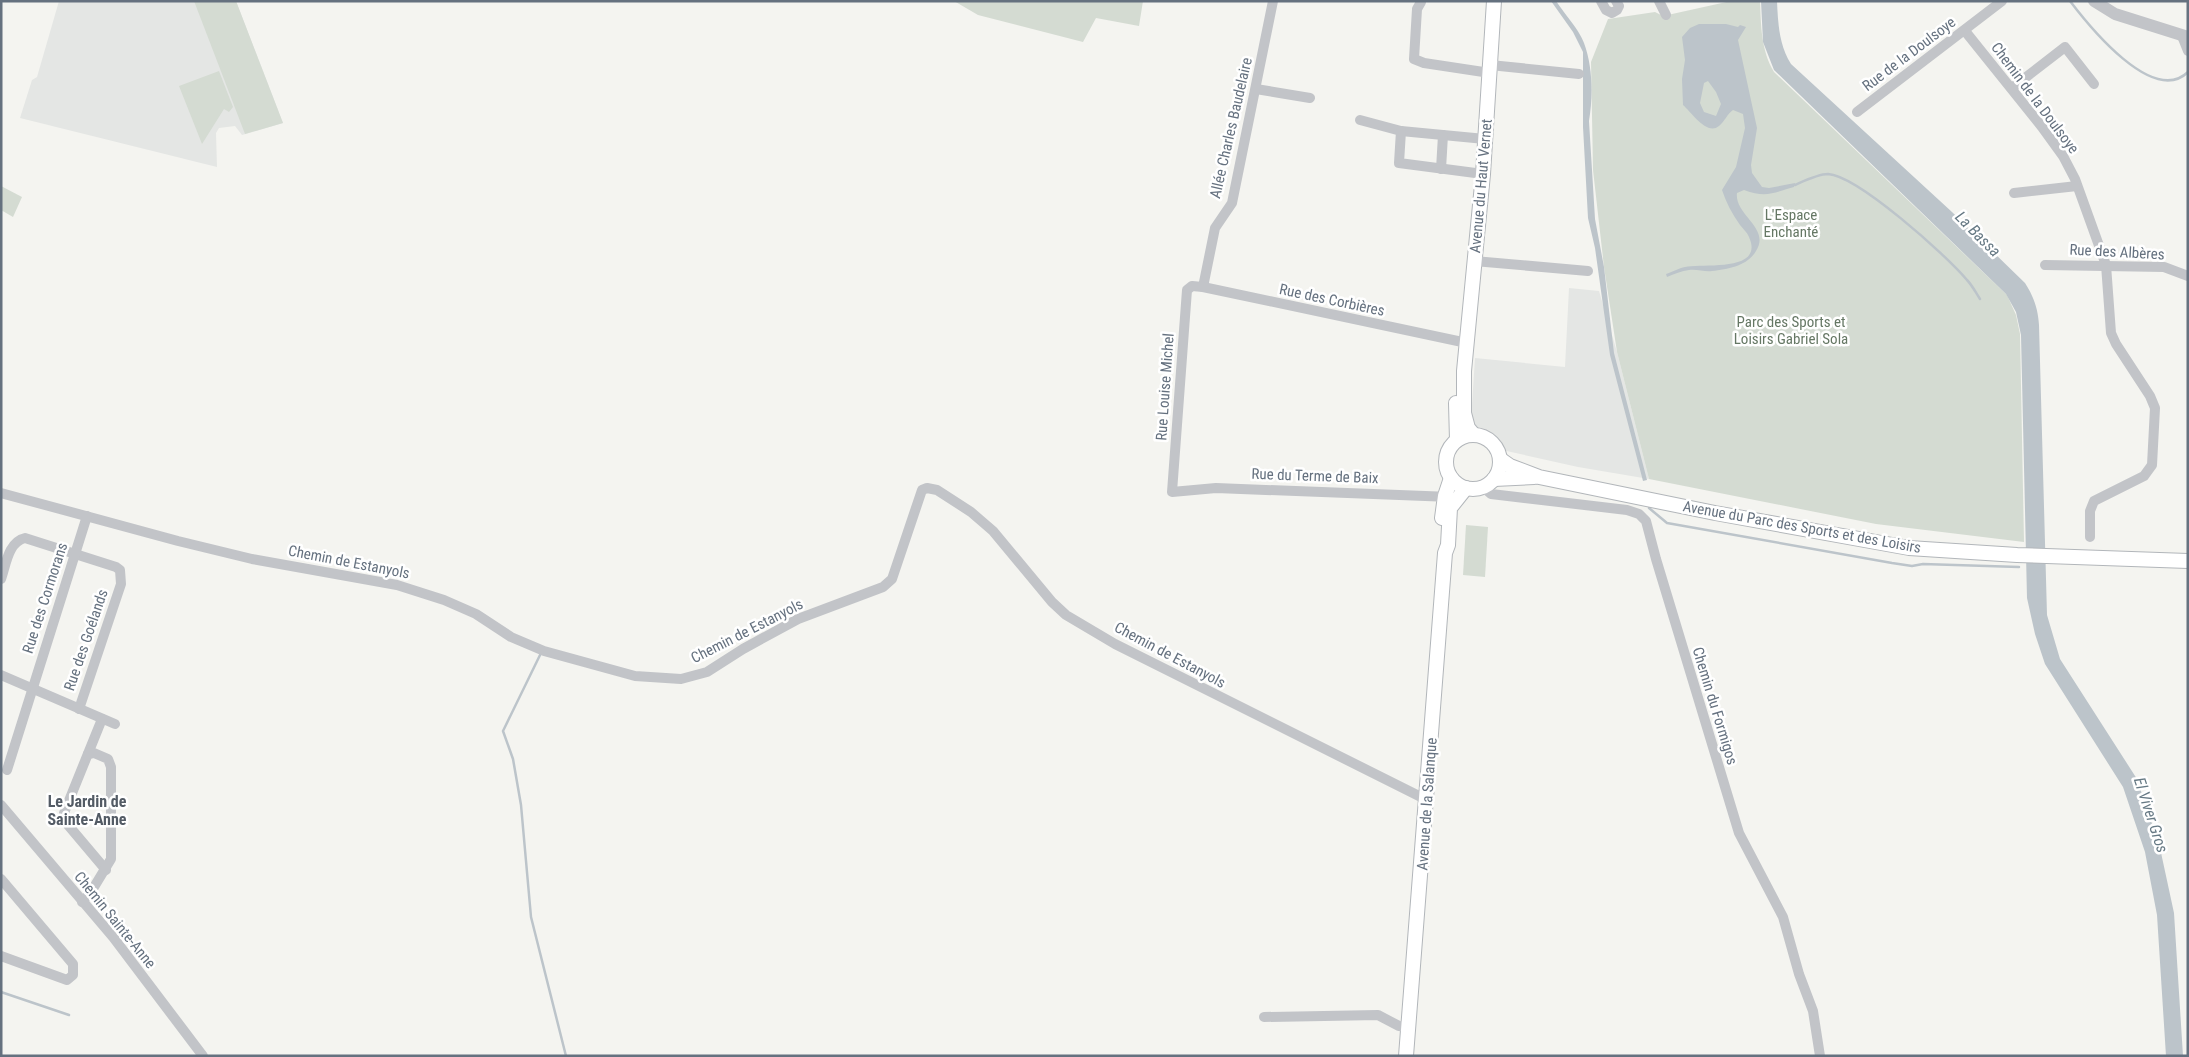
<svg xmlns="http://www.w3.org/2000/svg" width="2189" height="1057" font-family="'Roboto Condensed',sans-serif">
<rect width="100%" height="100%" fill="#f4f4f0"/>
<g fill="#e4e6e4">
<polygon points="59,1 236,1 283,123 242,135 235,126 219,128 216,133 217,167 20,118 32,80 37,77"/>
<polygon points="1569,288 1599,291 1617,352 1649,479 1578,467 1502,450 1471,421 1475,358 1565,367"/>
</g>
<g fill="#d4dbd2">
<polygon points="194,1 236,1 283,123 245,134"/>
<polygon points="954,1 1143,1 1139,26 1096,18 1083,42 978,15"/>
<path d="M1731,1H1760C1761,26 1761,50 1774,72L2007,295L2016,315L2020,334L2024,542L1876,524L1649,479L1617,352L1604,267L1593,170L1591,62L1608,19L1655,12L1663,16Z"/>
<polygon points="219,71 233,107 229,112 224,109 202,144 179,86"/>
<polygon points="1,186 22,197 13,217 1,210"/>
<polygon points="1466,525 1488,527 1485,577 1463,575"/>
</g>
<g fill="#bcc4ca" fill-rule="evenodd">
<path d="M1551,1H1556C1564,13 1580,31 1584,43C1593,67 1593,97 1589,121L1595,219L1604,267L1614,353L1647,480L1643,481L1610,355L1595,248L1588,218L1583,127V52L1573,32Z"/>
<path d="M1761,1H1777C1778,23 1779,45 1791,64L1952,212L2025,283C2034,297 2038,309 2039,325L2047,615L2060,659L2137,779L2160,848L2174,913L2183,1056H2166L2157,915L2145,852L2123,787L2045,664L2035,634L2027,598L2021,335L2016,312L2006,294L1774,70L1763,42Z"/>
<path d="M1699,24H1726L1738,27L1740,25L1746,27L1738,40L1757,128L1751,165L1752,173L1762,187L1769,188L1795,183L1794,187C1773,193 1766,198 1744,190L1737,193C1734,215 1771,228 1756,251C1747,266 1729,269 1712,271C1705,272 1697,269 1689,270C1682,271 1674,274 1667,277L1666,274C1672,272 1679,268 1685,267C1702,263 1765,273 1749,237C1747,232 1743,229 1740,225C1732,214 1726,202 1722,190L1736,167L1745,128L1743,114L1733,110C1727,114 1725,121 1719,126C1707,136 1692,113 1683,105L1682,79L1685,60L1682,37L1690,28ZM1708,81L1716,92L1721,104L1716,116L1704,112L1700,103L1704,83Z"/>
</g>
<g fill="none" stroke-linecap="round" stroke-linejoin="round">
<g stroke="#bcc4ca" stroke-width="2.5">
<path d="M2070,1C2089,26 2153,106 2188,72"/>
<path d="M1795,185C1804,181 1818,174 1828,174C1858,176 1946,255 1967,280C1972,285 1976,293 1980,299"/>
<polyline points="1649,508 1667,523 1892,563 1912,566 1923,564 2019,567"/>
<polyline points="541,653 503,731 513,759 521,805 531,917 566,1056"/>
<polyline points="1,992 69,1015"/>
</g>
<g stroke="#b2b6ba" stroke-width="16">
<g id="secondary">
<polyline points="1456,403 1457,440"/>
<polyline points="1474,435 1468,428 1464,413 1464,371 1483,174 1494,1"/>
<circle cx="1473" cy="462" r="27"/>
<polyline points="1500,459 1510,466 1539,477 1715,513 1909,548 2017,555 2188,561"/>
<polyline points="1494,479 1534,477"/>
<polyline points="1442,518 1445,496 1451,478"/>
<polyline points="1406,1056 1445,553 1448,545 1450,508 1466,488"/>
</g>
</g>
<g stroke="#c2c4c8" stroke-width="10">
<polyline points="1601,1 1606,10 1612,13 1617,10 1619,6 1616,1"/>
<polyline points="1659,1 1666,15"/>
<polyline points="1421,2 1417,9 1414,59 1424,63 1490,73"/>
<polyline points="1965,31 2042,127 2063,156 2075,179 2106,265 2111,333 2116,344 2150,396 2155,408 2152,465 2144,476 2094,501 2090,511 2090,537"/>
<polyline points="2182,36 2188,51"/>
<polyline points="1490,65 1579,74"/>
<polyline points="2012,88 2065,47 2094,84"/>
<polyline points="1256,89 1310,98"/>
<polyline points="1857,112 2002,1"/>
<polyline points="1360,120 1401,131 1485,139"/>
<polyline points="1401,131 1399,163 1483,174"/>
<polyline points="1441,169 1443,135"/>
<polyline points="2014,193 2077,186"/>
<polyline points="1474,261 1588,271"/>
<polyline points="2045,265 2164,267 2188,276"/>
<polyline points="1203,287 1215,228 1232,203 1273,1"/>
<polyline points="1483,487 1491,494 1627,510 1639,514 1646,521 1656,559 1739,833 1783,917 1799,974 1813,1011 1820,1056"/>
<polyline points="1,493 178,541 252,559 397,585 444,600 476,614 511,637 544,651 635,676 681,679 707,672 743,649 798,619 883,587 892,579 922,490 927,488 937,490 971,512 993,531 1052,602 1066,615 1115,644 1427,800"/>
<polyline points="1451,497 1216,488 1172,492 1187,290 1192,286 1203,287 1467,343"/>
<path d="M1,579C6,565 8,542 25,538L116,567L120,570L121,584L79,709"/>
<polyline points="1,675 115,724"/>
<polyline points="102,719 64,813 68,825 106,870"/>
<polyline points="7,770 87,516"/>
<polyline points="1,805 113,937 203,1056"/>
<polyline points="1,879 73,964 73,975 67,980 1,956"/>
<polyline points="82,902 91,892 111,859 111,767 108,759 94,753 88,754"/>
<polyline points="1264,1017 1378,1015 1399,1026 1408,1027"/>
</g>
<polyline stroke="#c2c4c8" stroke-width="12" points="2094,1 2115,14 2188,37"/>
<use href="#secondary" stroke="#fff" stroke-width="14"/>
</g>
<g text-anchor="middle" dominant-baseline="central" stroke-width="5" stroke-linejoin="round" paint-order="stroke">
<g font-size="15" fill="#65717f" stroke="#fff">
<text transform="translate(1909 54) rotate(-37)">Rue de la Doulsoye</text>
<text transform="translate(2035 98) rotate(53)">Chemin de la Doulsoye</text>
<text transform="translate(1231 128) rotate(-77)">Allée Charles Baudelaire</text>
<text transform="translate(1481 186) rotate(-85)">Avenue du Haut Vernet</text>
<text transform="translate(2117 252) rotate(3)">Rue des Albères</text>
<text transform="translate(1332 300) rotate(12)">Rue des Corbières</text>
<text transform="translate(1165 387) rotate(-86)">Rue Louise Michel</text>
<text transform="translate(1315 476) rotate(2)">Rue du Terme de Baix</text>
<text transform="translate(1802 527) rotate(10)">Avenue du Parc des Sports et des Loisirs</text>
<text transform="translate(349 562) rotate(11)">Chemin de Estanyols</text>
<text transform="translate(45 598) rotate(-72)">Rue des Cormorans</text>
<text transform="translate(747 631) rotate(-27)">Chemin de Estanyols</text>
<text transform="translate(86 640) rotate(-71)">Rue des Goélands</text>
<text transform="translate(1170 655) rotate(28)">Chemin de Estanyols</text>
<text transform="translate(1715 706) rotate(73)">Chemin du Formigos</text>
<text transform="translate(1427 804) rotate(-86)">Avenue de la Salanque</text>
<text transform="translate(115 920) rotate(51)">Chemin Sainte-Anne</text>
</g>
<g font-size="15" fill="#657764" stroke="#fff">
<text x="1791" y="215">L'Espace<tspan x="1791" dy="17">Enchanté</tspan></text>
<text x="1791" y="322">Parc des Sports et<tspan x="1791" dy="17">Loisirs Gabriel Sola</tspan></text>
</g>
<g font-size="16" font-style="italic" fill="#667984" stroke="#fff">
<text transform="translate(1978 234) rotate(45)">La Bassa</text>
<text transform="translate(2151 815) rotate(72)">El Viver Gros</text>
</g>
<g font-size="16" font-weight="bold" fill="#535b65" stroke="#fff">
<text x="87" y="801">Le Jardin de<tspan x="87" dy="18">Sainte-Anne</tspan></text>
</g>
</g>
<rect width="2189" height="1057" fill="none" stroke="#65717f" stroke-width="5"/>
</svg>
